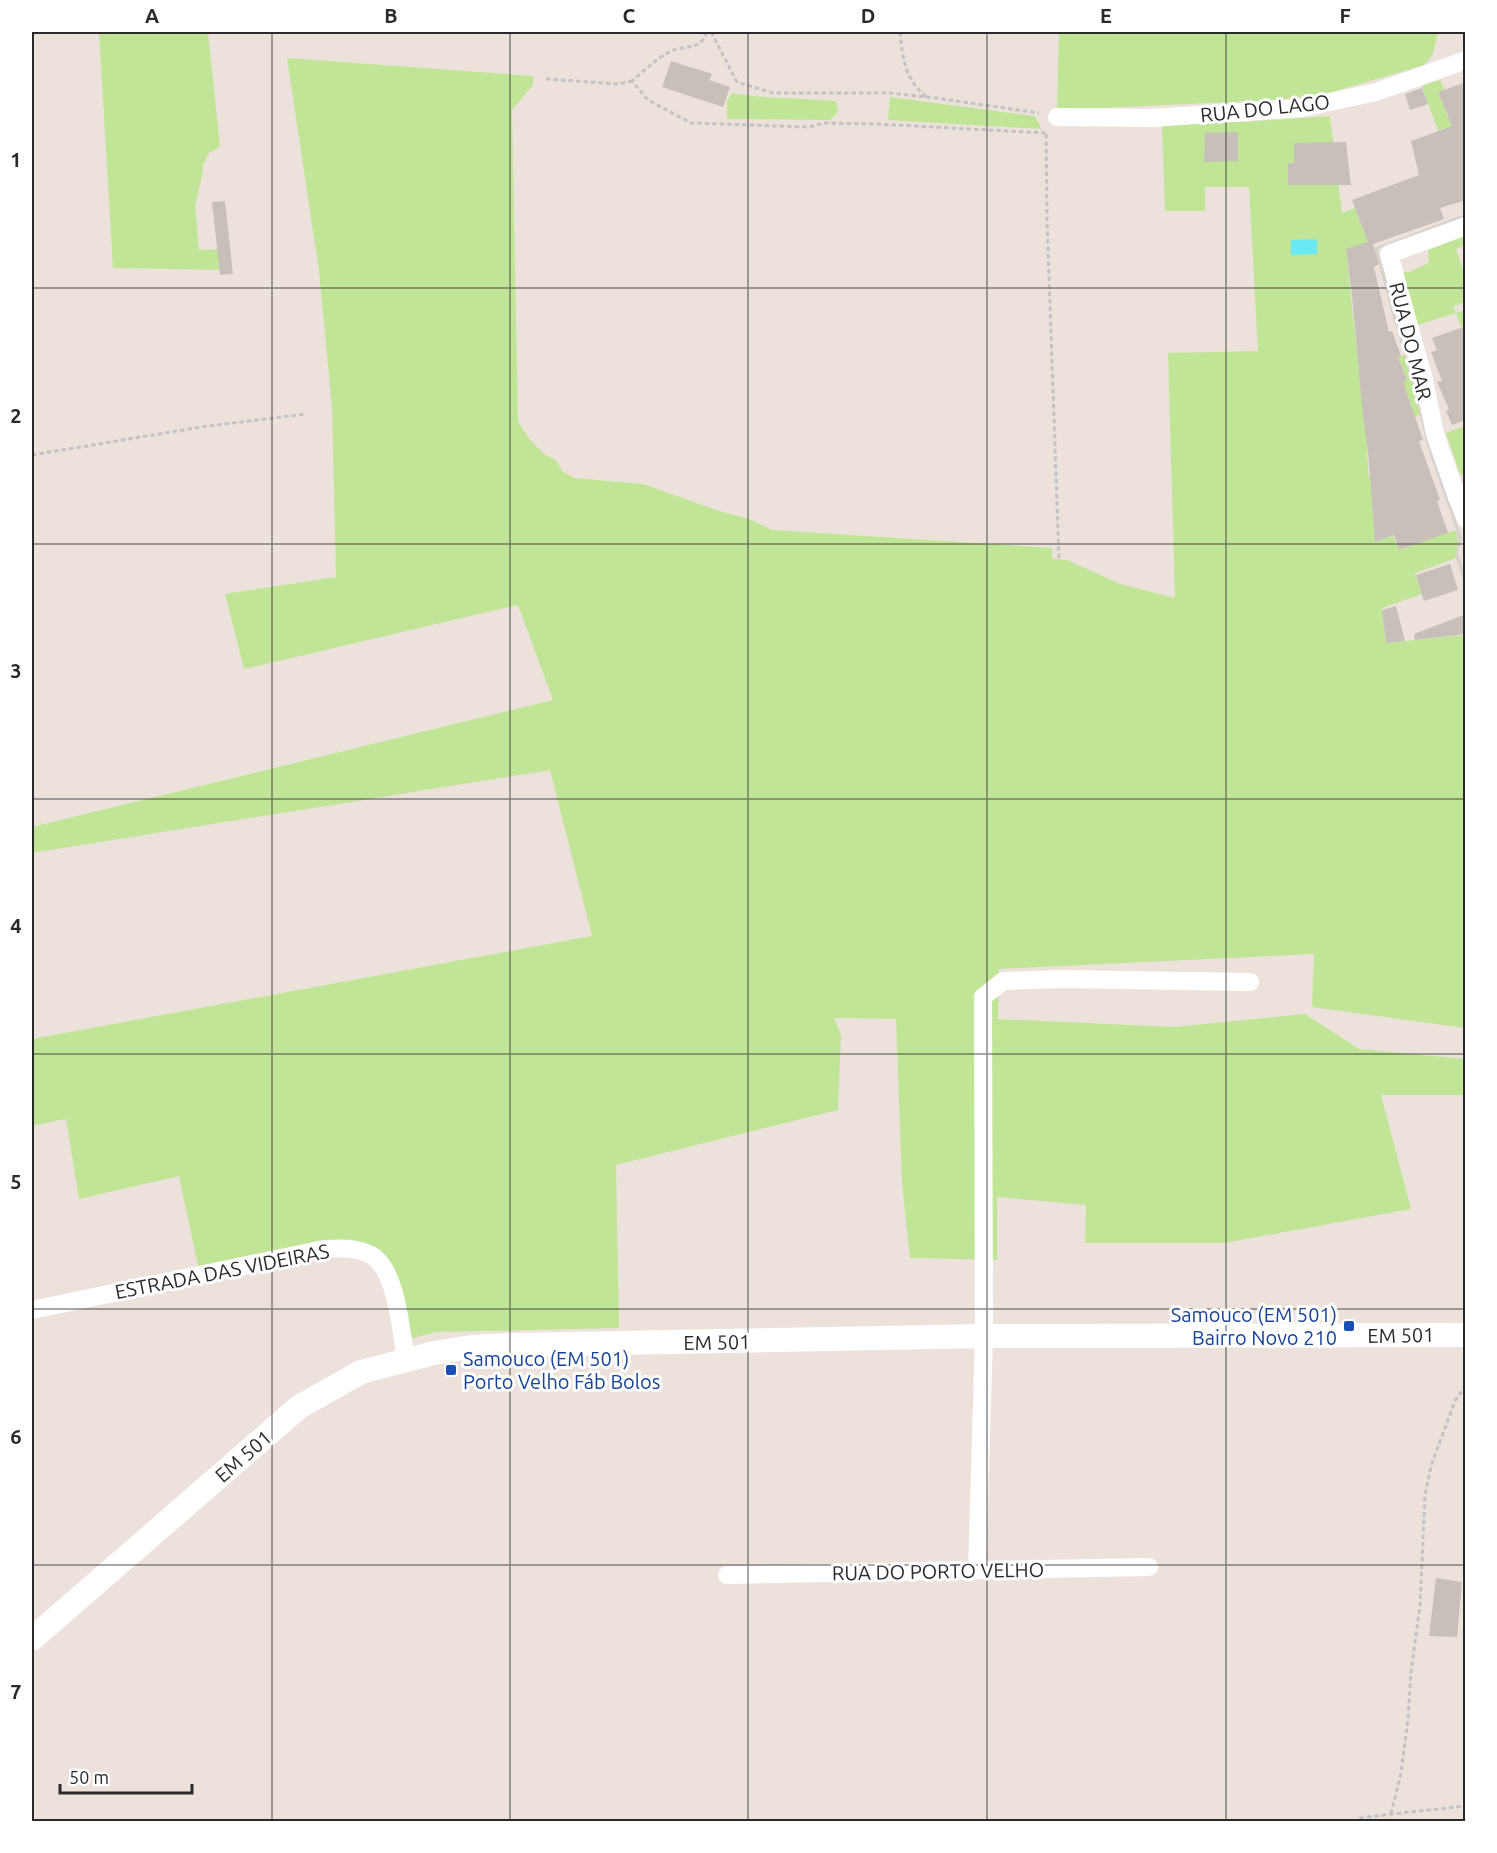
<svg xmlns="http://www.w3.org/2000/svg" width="1497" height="1853" font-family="Ubuntu,sans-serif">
<rect width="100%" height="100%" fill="#ede2db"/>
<g fill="#c0e596">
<polygon points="99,32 208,32 220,147 209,153 203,165 202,176 195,206 199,250 230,249 232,270 113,268"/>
<polygon points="1059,32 1438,32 1433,54 1424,65 1326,94 1276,100 1057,110"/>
<polygon points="287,58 533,76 533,85 512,110 518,422 531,441 544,454 556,460 562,471 574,478 643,484 719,511 749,519 772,530 1052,548 1052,559 1067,560 1120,584 1175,598 1168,353 1258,351 1249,187 1205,187 1205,211 1165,211 1162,123 1245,122 1330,116 1342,213 1375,201 1385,204 1357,214 1369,245 1373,244 1377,257 1369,260 1346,250 1359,371 1383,390 1407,380 1398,357 1404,355 1413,385 1420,415 1414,417 1407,393 1373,405 1377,447 1367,451 1369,478 1377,476 1381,485 1371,489 1375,542 1393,536 1399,550 1456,530 1458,541 1456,558 1415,573 1422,594 1382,608 1386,643 1465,635 1465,1028 1312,1007 1314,954 999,969 998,1019 1174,1027 1305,1014 1359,1049 1465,1059 1465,1095 1381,1095 1411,1209 1224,1243 1085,1243 1086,1205 997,1197 997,1260 910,1258 902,1183 896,1019 834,1018 841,1035 838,1110 616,1165 619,1328 436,1332 402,1341 387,1271 347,1248 200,1275 179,1176 79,1199 66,1119 32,1126 32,1039 592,936 550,770 32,853 32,827 553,700 518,605 244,669 225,594 336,577 332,407 319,271"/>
<polygon points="1440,80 1444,90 1438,92 1448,117 1465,121 1438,131 1422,86"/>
<path d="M732,93C766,99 801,98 836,101L838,112L830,120L727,119V101Z"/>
<polygon points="890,97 1034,116 1039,123 1041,129 888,120"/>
<polygon points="1465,236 1465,245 1456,249 1465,275 1465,302 1453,307 1456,313 1465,310 1465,326 1461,327 1456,313 1417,325 1400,272 1409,272 1429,263 1428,250"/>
<polygon points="1465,426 1465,480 1459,471 1446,433"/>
</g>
<polygon fill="#d9d3ce" points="1465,214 1465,217 1378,249 1430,446 1462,537 1458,553 1465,575 1465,587 1456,558 1458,541 1456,530 1427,446 1413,385 1395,325 1374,248"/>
<polygon fill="#6ae9f3" points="1317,239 1317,254 1291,255 1291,240"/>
<g fill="#c8bfbb">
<polygon points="671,61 712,74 709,80 730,87 723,107 662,87"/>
<polygon points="1466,82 1466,200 1440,208 1444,219 1373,244 1379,264 1374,267 1389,332 1392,331 1401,356 1398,357 1407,380 1403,382 1423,440 1419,441 1440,500 1437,501 1448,533 1399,550 1394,535 1375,542 1368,451 1363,417 1352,296 1346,249 1368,242 1352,200 1419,175 1411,141 1452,126 1438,92"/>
<polygon points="1422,88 1428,104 1410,110 1405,94"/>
<polygon points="1238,132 1238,161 1204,162 1205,133"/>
<polygon points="1346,142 1351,185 1288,185 1288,163 1294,163 1294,143"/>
<polygon points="225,201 233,274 220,275 212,202"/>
<polygon points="1466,326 1466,420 1452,425 1446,411 1449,409 1437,382 1442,381 1431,352 1437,350 1432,338"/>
<polygon points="1450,564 1458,590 1424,601 1416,575"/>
<polygon points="1396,606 1405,641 1386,643 1382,610"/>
<polygon points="1466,614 1466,634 1415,640 1414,634"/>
<polygon points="1436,1578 1462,1582 1457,1637 1429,1636"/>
</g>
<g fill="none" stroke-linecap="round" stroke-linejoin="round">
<g stroke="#c3c3c3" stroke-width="3" stroke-dasharray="4.5 3" stroke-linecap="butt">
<path d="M707,32C699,52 688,44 671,51C657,58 645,70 632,81L648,100L691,123L810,127L823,123L876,124L1046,133"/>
<polyline points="711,32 737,82 773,93 890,93 936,98 1039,113"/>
<path d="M900,32C903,60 904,77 926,97"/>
<polyline points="546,79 618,84 632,81"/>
<polyline points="1046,134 1047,220 1059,560"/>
<polyline points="32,455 201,427 305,414"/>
<polyline points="1391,1814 1401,1773 1408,1719 1411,1672 1420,1606 1425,1495 1431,1466 1455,1401 1466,1385"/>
<polyline points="1353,1822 1360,1818 1391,1814 1466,1806"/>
</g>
<g stroke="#fff" stroke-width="18">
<polyline points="1057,117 1152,118 1302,108 1376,92 1466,60"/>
<polyline points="1466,226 1389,254 1424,380 1435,434 1457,497 1466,494"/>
<polyline points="1457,497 1466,519"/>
<path d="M32,1310L324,1249C340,1248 356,1247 371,1255C397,1269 401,1332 406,1360"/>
<polyline points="977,1570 984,1336 983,997 1003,981 1062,979 1250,982"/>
<polyline points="727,1575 1149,1567"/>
</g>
<polyline stroke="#fff" stroke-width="24" points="32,1639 299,1407 361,1372 434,1353 471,1347 512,1345 984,1336 1466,1335"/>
</g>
<path fill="none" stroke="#2a2a2a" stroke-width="1.5" stroke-opacity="0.55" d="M272,32V1822M510,32V1822M748,32V1822M987,32V1822M1226,32V1822M32,288H1466M32,544H1466M32,799H1466M32,1054H1466M32,1309H1466M32,1565H1466"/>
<g fill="#1a4fb4" stroke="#fff" stroke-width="2">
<rect x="1343" y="1320" width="12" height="12" rx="3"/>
<rect x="445" y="1364" width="12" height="12" rx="3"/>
</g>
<g text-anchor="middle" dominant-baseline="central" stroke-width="6" stroke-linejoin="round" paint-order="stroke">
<g font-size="20" fill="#2a2a2a" stroke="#fff">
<text transform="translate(1265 108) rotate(-6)">RUA DO LAGO</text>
<text transform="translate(1411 341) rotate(76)">RUA DO MAR</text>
<text transform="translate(222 1271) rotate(-11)">ESTRADA DAS VIDEIRAS</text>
<text transform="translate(1401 1335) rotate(-1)">EM 501</text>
<text transform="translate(717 1342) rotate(-1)">EM 501</text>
<text transform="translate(243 1456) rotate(-41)">EM 501</text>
<text transform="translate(938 1571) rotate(-1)">RUA DO PORTO VELHO</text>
</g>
<g font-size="20" fill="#164399" stroke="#fff" text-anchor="end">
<text x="1337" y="1314">Samouco (EM 501)<tspan x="1337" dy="23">Bairro Novo 210</tspan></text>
<text x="463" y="1358" text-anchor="start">Samouco (EM 501)<tspan x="463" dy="23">Porto Velho Fáb Bolos</tspan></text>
</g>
</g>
<rect width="1497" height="1853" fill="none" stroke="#ffffff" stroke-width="66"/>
<path d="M60 1784v9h132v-9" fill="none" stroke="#2a2a2a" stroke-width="3"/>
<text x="69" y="1784" font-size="18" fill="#2a2a2a" stroke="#ffffff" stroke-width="4.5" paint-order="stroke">50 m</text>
<rect x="33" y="33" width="1431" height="1787" fill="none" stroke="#2a2a2a" stroke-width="2"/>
<g font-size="20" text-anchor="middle" font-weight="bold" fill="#2a2a2a">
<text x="152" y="23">A</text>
<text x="391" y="23">B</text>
<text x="629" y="23">C</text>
<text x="868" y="23">D</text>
<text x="1106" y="23">E</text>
<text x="1345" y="23">F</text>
<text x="16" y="167">1</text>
<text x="16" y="423">2</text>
<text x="16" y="678">3</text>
<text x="16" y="933">4</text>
<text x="16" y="1189">5</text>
<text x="16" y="1444">6</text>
<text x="16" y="1699">7</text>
</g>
</svg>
